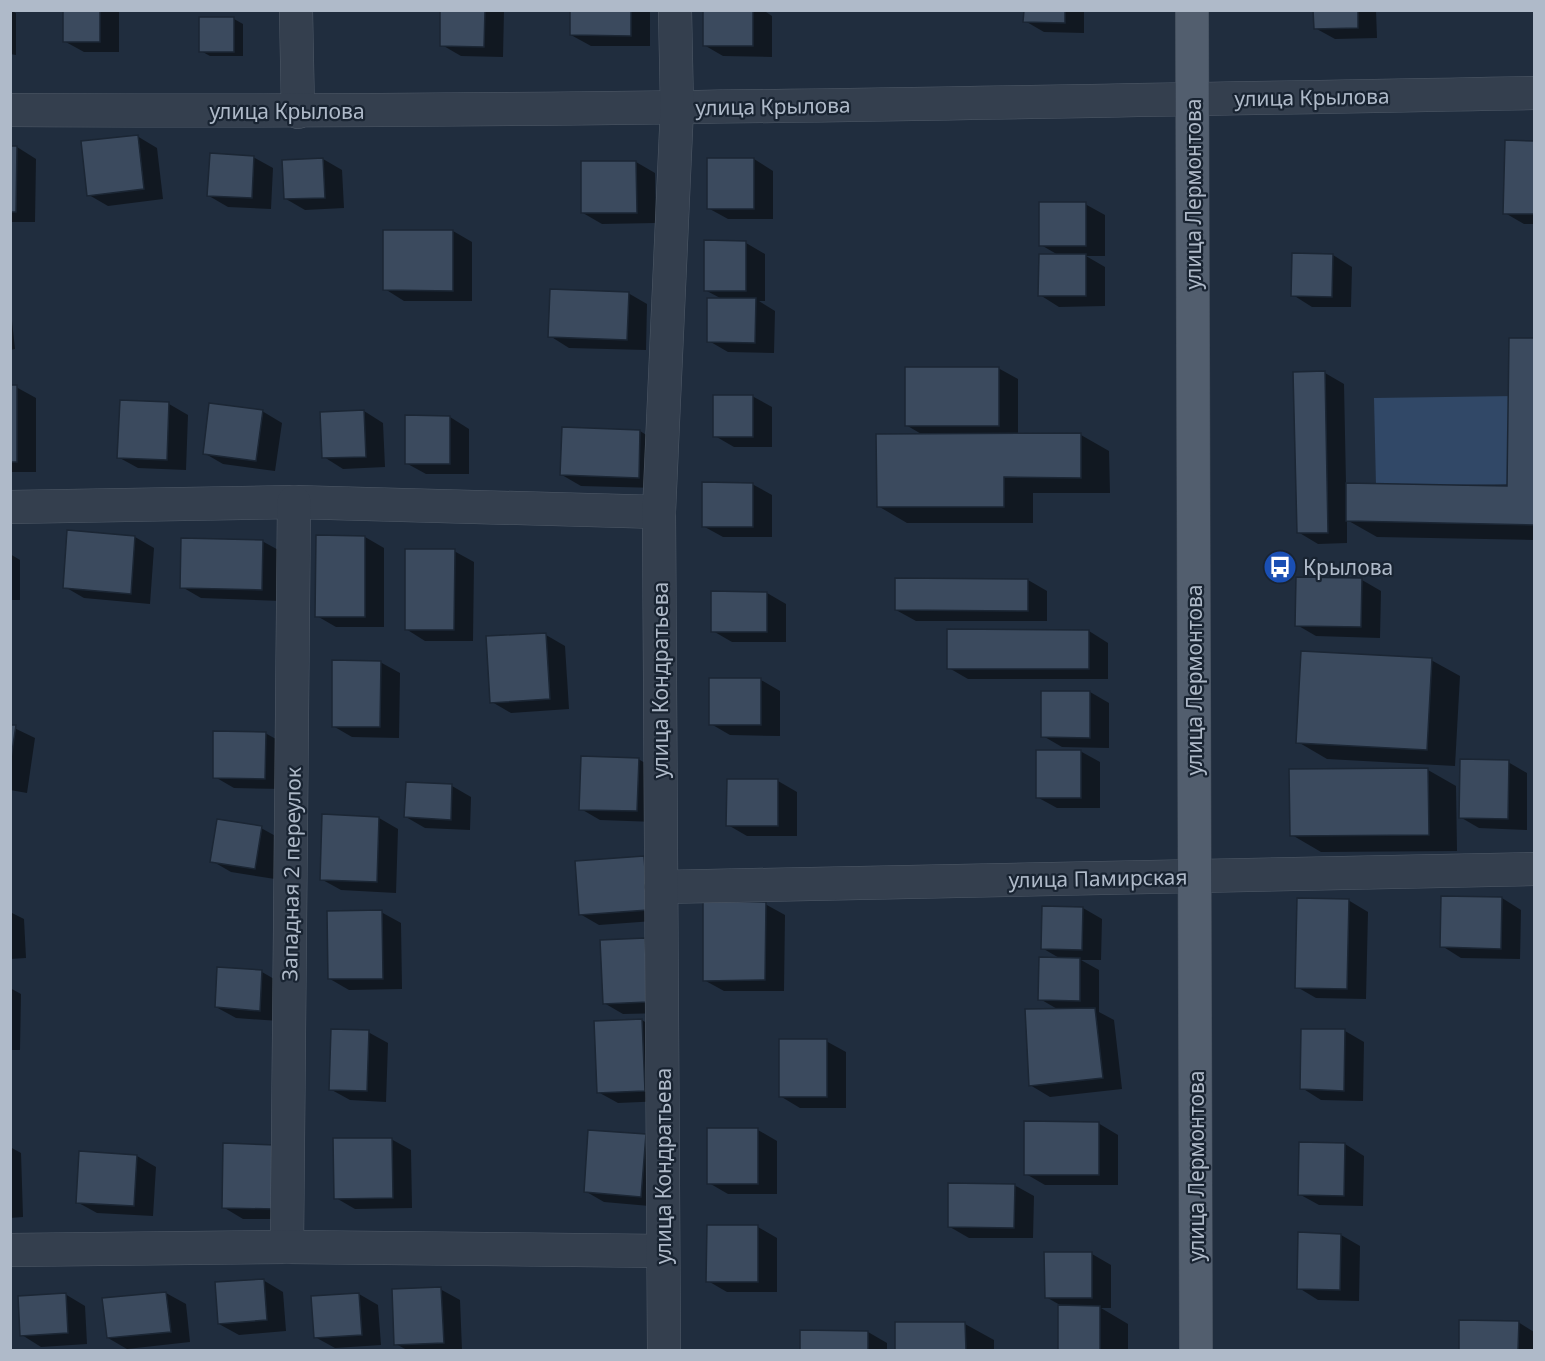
<svg xmlns="http://www.w3.org/2000/svg" width="1545" height="1361" font-family="'Noto Sans',sans-serif">
<rect width="100%" height="100%" fill="#202d3e"/>
<polygon fill="#314867" points="1515,396 1516,484 1376,486 1374,398"/>
<g fill="#0007">
<polygon points="10,10 16,13 16,55 10,54"/>
<polygon points="64,10 119,10 119,52 84,52 64,41"/>
<polygon points="442,10 504,10 503,57 461,56 442,45"/>
<polygon points="572,10 650,10 650,46 591,46 571,35"/>
<polygon points="704,10 763,10 772,16 772,57 723,56 704,45"/>
<polygon points="1025,10 1084,10 1084,33 1044,32 1025,21"/>
<polygon points="1315,10 1376,10 1377,38 1335,39 1315,28"/>
<polygon points="234,19 243,24 243,56 210,56 201,51"/>
<polygon points="137,136 157,148 163,199 108,206 89,195"/>
<polygon points="1506,142 1534,142 1534,224 1524,224 1505,213"/>
<polygon points="10,147 17,147 36,159 35,222 10,222"/>
<polygon points="253,157 273,168 271,209 228,207 209,196"/>
<polygon points="323,159 342,170 344,208 305,210 286,199"/>
<polygon points="754,159 773,171 773,219 728,219 708,208"/>
<polygon points="636,162 655,173 656,223 602,224 583,213"/>
<polygon points="1085,204 1105,215 1105,256 1086,256 1105,267 1105,306 1059,307 1040,295 1060,256 1041,245"/>
<polygon points="453,231 472,242 472,301 404,301 385,289"/>
<polygon points="746,243 765,254 765,301 759,301 775,311 774,353 728,352 709,341 722,299 705,290"/>
<polygon points="1333,255 1352,267 1351,307 1312,307 1293,295"/>
<polygon points="628,293 647,304 646,350 569,348 550,336"/>
<polygon points="10,302 15,349 10,350"/>
<polygon points="1511,340 1534,340 1534,540 1377,537 1347,520 1347,543 1318,544 1298,532 1325,373 1344,384 1346,484 1509,487"/>
<polygon points="998,368 1018,379 1018,435 1081,435 1109,451 1110,493 1033,493 1033,523 907,523 878,506 923,435 906,425"/>
<polygon points="10,387 16,387 36,398 36,472 10,472"/>
<polygon points="752,396 772,407 772,447 734,447 715,436"/>
<polygon points="169,404 188,415 186,470 138,468 118,457"/>
<polygon points="262,411 282,423 275,471 223,464 204,453"/>
<polygon points="364,411 383,423 385,467 343,469 324,457 322,414"/>
<polygon points="450,417 469,429 469,474 426,474 406,463"/>
<polygon points="564,429 640,431 659,443 658,488 581,486 562,475"/>
<polygon points="752,484 772,495 772,537 723,537 703,526"/>
<polygon points="135,537 154,548 150,604 84,598 65,587"/>
<polygon points="317,537 365,537 384,548 384,627 336,627 317,616"/>
<polygon points="262,541 282,552 281,601 201,598 182,587"/>
<polygon points="454,551 474,562 473,641 425,641 406,629"/>
<polygon points="10,554 20,560 20,600 10,600"/>
<polygon points="1298,578 1362,580 1381,591 1380,638 1316,636 1297,625"/>
<polygon points="1028,580 1047,591 1047,621 916,621 896,610"/>
<polygon points="767,593 786,604 786,642 732,642 713,631"/>
<polygon points="1089,631 1108,643 1108,679 968,679 949,668"/>
<polygon points="546,635 565,646 569,709 511,713 492,702"/>
<polygon points="1431,660 1460,676 1455,766 1327,759 1298,742"/>
<polygon points="380,662 400,673 399,738 352,737 333,726"/>
<polygon points="761,680 780,691 780,736 730,735 711,724"/>
<polygon points="1090,692 1109,703 1109,748 1062,747 1043,736"/>
<polygon points="10,726 35,738 27,793 10,790"/>
<polygon points="265,733 285,744 284,789 234,788 215,777"/>
<polygon points="1080,751 1100,762 1100,808 1057,808 1037,797"/>
<polygon points="638,759 658,770 656,822 600,820 581,809"/>
<polygon points="1508,762 1527,773 1527,830 1479,828 1460,817"/>
<polygon points="1428,770 1456,786 1457,851 1321,852 1292,835"/>
<polygon points="728,780 778,781 797,792 797,836 747,836 728,825"/>
<polygon points="452,786 471,797 470,830 425,828 406,817"/>
<polygon points="379,818 398,829 396,893 341,890 321,879"/>
<polygon points="261,828 281,839 275,879 231,872 212,861"/>
<polygon points="644,858 663,869 667,920 599,925 580,914"/>
<polygon points="1502,898 1521,910 1520,959 1461,958 1442,946"/>
<polygon points="1348,900 1368,912 1366,999 1316,998 1297,987"/>
<polygon points="765,904 785,915 784,991 724,991 704,980"/>
<polygon points="1083,908 1102,919 1101,960 1081,960 1099,970 1099,1012 1114,1020 1122,1089 1050,1097 1030,1085 1059,1010 1040,999 1061,959 1042,948"/>
<polygon points="10,912 24,919 26,958 10,959"/>
<polygon points="381,912 401,923 402,989 349,990 330,979"/>
<polygon points="645,939 666,1013 623,1014 604,1003"/>
<polygon points="262,972 281,983 279,1021 236,1018 216,1007"/>
<polygon points="10,988 21,994 20,1050 10,1050"/>
<polygon points="642,1020 661,1032 664,1101 618,1103 598,1092"/>
<polygon points="1303,1030 1345,1031 1364,1042 1363,1101 1321,1100 1302,1088"/>
<polygon points="368,1032 388,1043 386,1102 350,1100 330,1089"/>
<polygon points="826,1041 846,1052 846,1108 800,1108 780,1096"/>
<polygon points="1098,1123 1118,1135 1118,1185 1045,1185 1026,1174"/>
<polygon points="758,1130 777,1141 777,1194 728,1194 709,1183"/>
<polygon points="645,1136 665,1147 661,1207 604,1202 585,1191"/>
<polygon points="391,1139 411,1150 412,1208 355,1209 336,1198"/>
<polygon points="1345,1144 1364,1156 1363,1206 1319,1205 1299,1194"/>
<polygon points="225,1145 294,1219 243,1219 223,1207"/>
<polygon points="10,1147 21,1153 23,1217 10,1218"/>
<polygon points="137,1156 156,1167 153,1216 97,1213 77,1202"/>
<polygon points="1014,1185 1034,1196 1033,1238 969,1238 950,1227"/>
<polygon points="758,1227 777,1238 777,1292 727,1292 708,1281"/>
<polygon points="1341,1235 1360,1246 1359,1301 1318,1300 1299,1288"/>
<polygon points="1092,1254 1111,1265 1111,1308 1101,1308 1128,1324 1128,1350 1060,1350 1060,1305 1046,1297"/>
<polygon points="263,1280 283,1292 286,1331 239,1335 219,1324"/>
<polygon points="440,1289 460,1300 462,1350 407,1350 396,1344"/>
<polygon points="166,1293 186,1304 190,1342 127,1349 108,1338 104,1300"/>
<polygon points="65,1294 85,1306 87,1344 41,1347 22,1335"/>
<polygon points="359,1294 378,1305 381,1345 335,1348 315,1337"/>
<polygon points="1461,1321 1518,1322 1534,1332 1534,1350 1460,1350"/>
<polygon points="896,1323 965,1324 994,1340 994,1350 896,1350"/>
<polygon points="802,1331 868,1332 887,1343 887,1350 802,1350"/>
</g>
<g fill="#3b4a5e" stroke="#1b2634" stroke-width="1.5">
<rect x="63" y="10" width="37" height="32"/>
<polygon points="440,10 485,10 484,47 440,46"/>
<polygon points="570,10 631,10 631,36 570,35"/>
<rect x="703" y="10" width="50" height="36"/>
<polygon points="1024,10 1065,10 1065,23 1023,22"/>
<polygon points="1313,10 1358,10 1358,28 1314,29"/>
<rect x="199" y="17" width="35" height="35"/>
<polygon points="138,135 144,189 87,196 81,141"/>
<polygon points="1505,140 1534,141 1534,214 1503,214"/>
<polygon points="10,146 17,146 16,212 10,212"/>
<polygon points="210,153 254,156 252,198 207,196"/>
<polygon points="323,158 325,198 284,199 282,160"/>
<rect x="707" y="158" width="47" height="51"/>
<polygon points="581,161 636,161 637,213 581,213"/>
<rect x="1039" y="202" width="47" height="44"/>
<polygon points="383,230 453,230 453,291 383,290"/>
<polygon points="704,240 746,241 746,291 704,291"/>
<polygon points="1292,253 1333,254 1332,297 1291,296"/>
<polygon points="1039,254 1086,254 1086,296 1038,296"/>
<polygon points="550,289 629,292 627,340 548,337"/>
<polygon points="707,298 756,298 755,343 707,342"/>
<polygon points="1509,338 1534,338 1534,525 1346,521 1346,483 1507,486"/>
<rect x="905" y="367" width="94" height="59"/>
<polygon points="1325,371 1328,533 1297,533 1293,372"/>
<rect x="10" y="385" width="7" height="77"/>
<rect x="713" y="395" width="40" height="42"/>
<polygon points="120,400 169,402 167,460 117,458"/>
<polygon points="209,403 263,410 256,461 203,454"/>
<polygon points="364,410 366,457 322,458 320,412"/>
<polygon points="405,415 450,416 450,464 405,464"/>
<polygon points="562,427 640,430 639,478 560,475"/>
<polygon points="1081,433 1081,478 1004,477 1004,507 877,507 876,434"/>
<polygon points="702,482 753,483 753,527 702,527"/>
<polygon points="67,530 135,536 131,594 63,588"/>
<polygon points="316,535 365,536 365,617 315,617"/>
<polygon points="181,538 263,540 262,590 180,588"/>
<polygon points="405,549 455,549 454,630 405,630"/>
<polygon points="1296,577 1362,578 1361,627 1295,626"/>
<polygon points="895,578 1028,579 1028,611 895,610"/>
<polygon points="711,591 767,592 767,632 711,632"/>
<polygon points="947,629 1089,630 1089,669 947,669"/>
<polygon points="546,633 550,699 490,703 486,636"/>
<polygon points="1301,651 1432,658 1427,750 1296,743"/>
<polygon points="332,660 381,661 380,727 332,727"/>
<rect x="709" y="678" width="52" height="47"/>
<polygon points="1041,691 1090,691 1090,738 1041,737"/>
<polygon points="10,725 16,725 10,765"/>
<polygon points="213,731 266,732 265,779 213,778"/>
<rect x="1036" y="750" width="45" height="48"/>
<polygon points="581,756 639,758 637,811 579,810"/>
<polygon points="1460,759 1509,760 1508,819 1459,818"/>
<polygon points="1428,768 1429,835 1290,836 1289,769"/>
<polygon points="727,779 778,779 778,826 726,826"/>
<polygon points="406,782 452,784 451,820 404,817"/>
<polygon points="322,814 379,817 377,882 320,880"/>
<polygon points="217,819 262,826 255,869 210,862"/>
<polygon points="644,856 648,910 579,915 575,861"/>
<polygon points="1441,896 1502,897 1501,949 1440,947"/>
<polygon points="1297,898 1349,899 1347,989 1295,988"/>
<polygon points="703,901 766,902 765,980 703,981"/>
<polygon points="1042,906 1083,907 1082,950 1041,949"/>
<polygon points="382,910 383,979 328,979 327,911"/>
<polygon points="645,938 648,1002 603,1004 600,940"/>
<polygon points="1039,957 1080,958 1080,1001 1038,1000"/>
<polygon points="217,967 262,970 260,1011 215,1007"/>
<polygon points="1095,1008 1103,1078 1029,1086 1025,1009"/>
<polygon points="642,1019 645,1091 597,1093 594,1021"/>
<polygon points="331,1029 369,1030 367,1091 329,1090"/>
<polygon points="1301,1029 1345,1029 1344,1091 1300,1089"/>
<rect x="779" y="1039" width="48" height="58"/>
<polygon points="1024,1121 1099,1122 1099,1175 1024,1175"/>
<rect x="707" y="1128" width="51" height="56"/>
<polygon points="588,1130 646,1134 641,1197 584,1192"/>
<polygon points="333,1138 392,1138 393,1198 334,1199"/>
<polygon points="1299,1142 1345,1143 1344,1196 1298,1195"/>
<polygon points="223,1143 276,1145 275,1209 222,1208"/>
<polygon points="79,1151 137,1155 134,1206 76,1203"/>
<polygon points="948,1183 1015,1184 1014,1228 948,1227"/>
<polygon points="707,1225 758,1225 758,1282 706,1282"/>
<polygon points="1298,1232 1341,1234 1340,1290 1297,1289"/>
<polygon points="1044,1252 1092,1252 1092,1298 1045,1298"/>
<polygon points="264,1279 267,1320 218,1324 215,1282"/>
<polygon points="441,1287 444,1343 394,1345 392,1289"/>
<polygon points="166,1292 171,1332 107,1338 102,1298"/>
<polygon points="66,1293 68,1333 20,1336 18,1296"/>
<polygon points="359,1293 362,1335 314,1338 311,1296"/>
<polygon points="1058,1305 1100,1306 1100,1350 1058,1350"/>
<polygon points="1459,1320 1519,1321 1518,1350 1459,1350"/>
<polygon points="895,1322 965,1322 966,1350 895,1350"/>
<polygon points="800,1330 868,1331 868,1350 800,1350"/>
</g>
<g fill="none" stroke-linecap="round" stroke-linejoin="round">
<g stroke="#4f5a68" stroke-width="34">
<g id="minor">
<polyline points="296,10 298,112"/>
<path d="M10,110C519,113 1027,102 1534,93"/>
<polyline points="10,507 294,502 659,512"/>
<polyline points="661,887 1534,869"/>
<polyline points="287,1247 294,502"/>
<polyline points="10,1250 287,1247 663,1251"/>
<polyline points="664,1350 659,512 677,108 675,10"/>
</g>
</g>
<g stroke="#3d4856" stroke-width="34">
<polyline id="major" points="1192,10 1196,1350"/>
</g>
<use href="#minor" stroke="#343f4e" stroke-width="33"/>
<use href="#major" stroke="#525e6e" stroke-width="33"/>
</g>
<defs>
<g id="bus-disc" transform="scale(1.725)"><circle r="9.5" fill="#1a4fb4" stroke="#192432"/><path d="M-5-6H5V4H4V6H2V4H-2V6H-4V4H-5ZM-3.5-4V0h7V-4ZM-3.5 1.2v1.5H-2V1.2ZM2 1.2v1.5H3.5V1.2Z" fill="#fff"/></g>
</defs>
<g fill-rule="evenodd">
<use href="#bus-disc" x="1280" y="567"/>
</g>
<g text-anchor="middle" dominant-baseline="central" stroke-width="4.5" stroke-linejoin="round" paint-order="stroke">
<g font-size="21" fill="#afbac9" stroke="#192432">
<text transform="translate(1312 97) rotate(-1)">улица Крылова</text>
<text transform="translate(773 106) rotate(-1)">улица Крылова</text>
<text x="287" y="111">улица Крылова</text>
<text transform="translate(1193 194) rotate(-90)">улица Лермонтова</text>
<text transform="translate(660 680) rotate(-90)">улица Кондратьева</text>
<text transform="translate(1194 680) rotate(-90)">улица Лермонтова</text>
<text transform="translate(291 874) rotate(-89)">Западная 2 переулок</text>
<text transform="translate(1098 878) rotate(-1)">улица Памирская</text>
<text transform="translate(663 1166) rotate(-90)">улица Кондратьева</text>
<text transform="translate(1196 1166) rotate(-90)">улица Лермонтова</text>
</g>
<g font-size="21" fill="#afbac9" stroke="#192432" text-anchor="start">
<text x="1303" y="567">Крылова</text>
</g>
</g>
<rect width="1545" height="1361" fill="none" stroke="#afbac9" stroke-width="24"/>
</svg>
